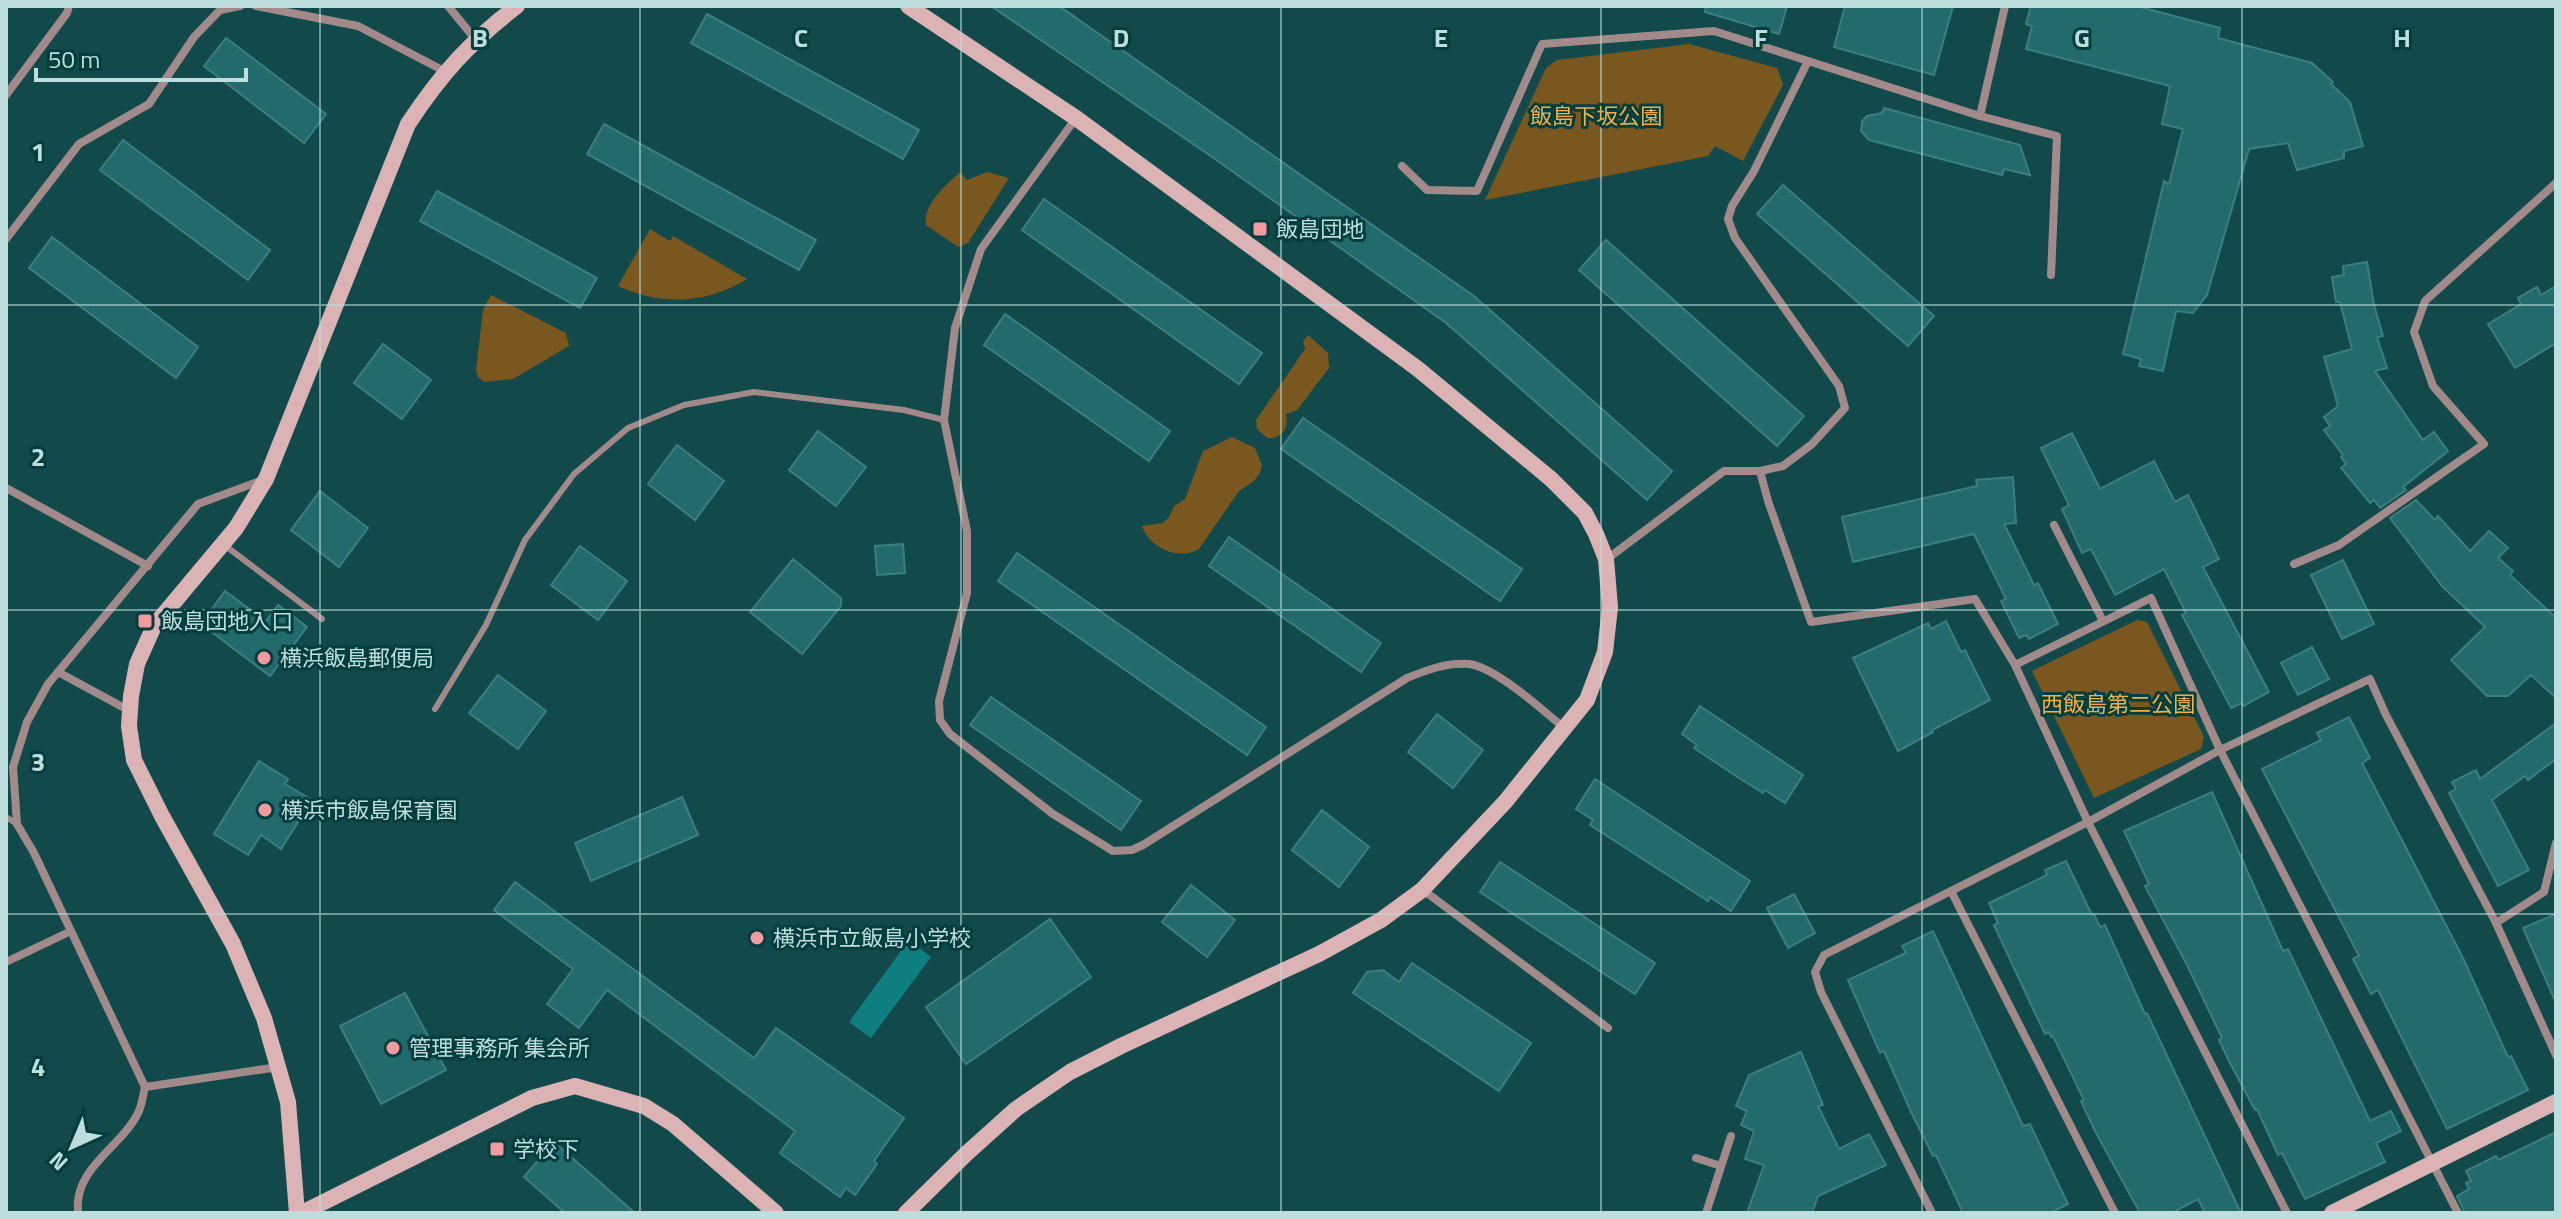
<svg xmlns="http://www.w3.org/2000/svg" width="2562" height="1219" font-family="'Titillium Web','Noto Sans JP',sans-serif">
<rect width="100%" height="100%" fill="#12494a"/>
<g fill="#79571f">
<polygon points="1689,44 1777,68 1783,85 1743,161 1715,146 1708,156 1485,200 1546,68 1557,60"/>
<path d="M960,172L967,180L987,172L1009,178L968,243L958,247L926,225C923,204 946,185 960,172Z"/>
<path d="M650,229L670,241L673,236L747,279C707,304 661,306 618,286Z"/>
<polygon points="491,295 566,333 569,346 513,379 484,382 478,377 476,370 483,310"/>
<path d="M1308,335L1328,353L1329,368L1297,410L1286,414C1289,428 1282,439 1267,438L1257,429L1256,420L1305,349L1303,342Z"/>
<path d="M1232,437L1255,448L1262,466L1260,473L1254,481L1239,491L1199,549C1179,561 1149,548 1142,526L1163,523L1169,517L1174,506L1185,499L1203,451Z"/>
<polygon points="2137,620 2147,622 2204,737 2201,749 2094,798 2032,671"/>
</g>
<polygon fill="#0d7f80" points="909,940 931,957 871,1038 849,1022"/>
<g fill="#226a6b" stroke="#3b7f80" stroke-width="2">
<polygon points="991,6 1059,6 1474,296 1672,471 1647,500 1446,323 1215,159"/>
<polygon points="1706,6 1787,6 1779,34 1705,12"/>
<polygon points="1845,6 1953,6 1934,75 1834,47"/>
<polygon points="2031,6 2136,6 2220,28 2218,38 2312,63 2333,82 2331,84 2350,102 2363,146 2344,151 2344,158 2297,170 2288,143 2249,149 2207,295 2193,313 2176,311 2163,371 2139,366 2141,359 2123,354 2164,181 2169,184 2183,129 2162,124 2170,86 2026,49 2032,26 2026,24"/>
<polygon points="707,14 919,130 903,159 691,43"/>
<polygon points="226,38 326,114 304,143 204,66"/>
<polygon points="1884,108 2020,145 2030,175 2004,169 2002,175 1869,140 1861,131 1862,122 1867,116 1882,113"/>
<polygon points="604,124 816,240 799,270 587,154"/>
<polygon points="123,140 270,250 248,280 100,170"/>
<polygon points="1783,185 1934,316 1908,346 1757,214"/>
<polygon points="437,191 597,278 580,308 420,221"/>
<polygon points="1044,199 1262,353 1239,384 1022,230"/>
<polygon points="52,237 198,347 176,378 29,268"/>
<polygon points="1606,240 1804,416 1777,446 1579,270"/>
<polygon points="2367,262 2374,305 2383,336 2377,337 2387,368 2375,371 2423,440 2434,432 2448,451 2403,487 2406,490 2380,508 2374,500 2370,503 2341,468 2346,464 2341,457 2343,455 2324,430 2330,426 2324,417 2338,406 2324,357 2352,349 2340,302 2336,302 2332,277 2344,275 2343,266"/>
<polygon points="2556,286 2556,343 2515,368 2488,324 2521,304 2518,298 2537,287 2541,295"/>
<polygon points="1005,314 1170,431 1149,461 984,345"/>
<polygon points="383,344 431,380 402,419 354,383"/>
<polygon points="1303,418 1522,569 1500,601 1281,449"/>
<polygon points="818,431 866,467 836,506 789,470"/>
<polygon points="2072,433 2100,489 2154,461 2175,502 2188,495 2219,559 2203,567 2269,692 2243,706 2242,703 2231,708 2182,615 2186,613 2164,569 2115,595 2091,549 2082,553 2062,509 2069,505 2041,448"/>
<polygon points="677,445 724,481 695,520 648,484"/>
<polygon points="2013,477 2016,523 2004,524 2034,585 2038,583 2058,624 2029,639 2026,635 2019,638 2001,601 2006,599 1974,534 1853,562 1842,517 1977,486 1976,480"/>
<polygon points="320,491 368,528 339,567 291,530"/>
<polygon points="2416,500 2435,520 2438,516 2470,551 2489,531 2508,548 2498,558 2513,571 2510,575 2556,618 2556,698 2531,675 2508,696 2487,696 2451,660 2485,627 2442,586 2390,518"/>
<polygon points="1229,537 1381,643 1361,672 1209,566"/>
<polygon points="903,544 905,573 877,575 875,546"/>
<polygon points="580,546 627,581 598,620 551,585"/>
<polygon points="1017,553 1266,727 1247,755 998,581"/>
<polygon points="793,559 841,598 841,606 802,654 750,612"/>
<polygon points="2343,560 2374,624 2342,639 2311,575"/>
<polygon points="225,591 266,621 278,605 307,627 270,676 201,624"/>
<polygon points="1946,621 1961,652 1965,650 1990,700 1932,730 1933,732 1898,751 1853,658 1928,623 1931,629"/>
<polygon points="2312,647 2329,679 2298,695 2281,663"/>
<polygon points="498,675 546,711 518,749 469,713"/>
<polygon points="991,697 1141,801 1121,830 970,725"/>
<polygon points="1700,706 1803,775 1785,803 1765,790 1763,793 1739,778 1694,748 1697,745 1682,734"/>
<polygon points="1437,714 1483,750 1453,788 1408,752"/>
<polygon points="2349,717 2370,758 2362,763 2463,958 2508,1057 2511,1056 2528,1090 2447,1129 2378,990 2371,994 2353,959 2359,956 2262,769 2321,740 2317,733"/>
<polygon points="2556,723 2556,759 2528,780 2525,776 2492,800 2529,870 2498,886 2449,793 2456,789 2452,782 2476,770 2480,779"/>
<polygon points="259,761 288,779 285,784 312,800 281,849 261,835 248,855 214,834"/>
<polygon points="1595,779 1750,881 1731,911 1710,897 1708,901 1590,825 1593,820 1576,809"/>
<polygon points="2212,792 2283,951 2288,949 2370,1121 2391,1111 2401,1131 2376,1143 2385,1162 2305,1199 2282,1153 2278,1155 2257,1109 2255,1110 2230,1063 2219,1040 2222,1038 2187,965 2145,886 2149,884 2124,831"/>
<polygon points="682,797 698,835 591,881 575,843"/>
<polygon points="1322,810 1369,847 1339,887 1292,850"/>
<polygon points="2066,861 2092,915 2094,914 2100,927 2105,925 2145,1014 2147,1013 2241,1213 2205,1213 2198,1199 2172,1213 2140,1213 2095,1131 2081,1101 2084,1100 2053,1036 2051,1037 2049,1032 2045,1034 2034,1011 1994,925 1998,923 1989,903 2047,875 2045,870"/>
<polygon points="1500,862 1655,963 1635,994 1480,892"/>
<polygon points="515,882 754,1058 776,1028 904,1118 874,1161 877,1164 855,1195 846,1188 840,1197 780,1153 795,1131 607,990 579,1028 547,1004 573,969 494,910"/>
<polygon points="1191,885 1235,920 1207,957 1162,922"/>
<polygon points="1794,894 1815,933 1788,948 1767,908"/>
<polygon points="2556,914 2556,1003 2523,928"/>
<polygon points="1050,919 1091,977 966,1064 926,1007"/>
<polygon points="1933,931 2023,1126 2030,1124 2068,1204 2050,1213 1963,1213 1936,1155 1933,1156 1912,1114 1884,1051 1880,1053 1848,980 1906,953 1902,946"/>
<polygon points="1412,963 1531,1043 1499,1091 1353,993 1367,972 1383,970 1399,982"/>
<polygon points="405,993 446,1070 381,1104 340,1026"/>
<polygon points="1801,1052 1823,1105 1818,1106 1839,1149 1869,1134 1886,1165 1818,1196 1812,1213 1747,1213 1764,1165 1745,1159 1754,1131 1741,1125 1747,1111 1736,1106 1749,1075"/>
<polygon points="2556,1132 2556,1213 2465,1213 2457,1196 2469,1189 2466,1183 2471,1181 2466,1171 2496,1156 2498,1160"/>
<polygon points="554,1142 635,1213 565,1213 524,1177"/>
</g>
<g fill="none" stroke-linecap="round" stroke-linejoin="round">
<g stroke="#a38a8a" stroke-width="6">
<polyline points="223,544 322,619"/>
<polyline points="435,709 486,625 525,540 574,474 628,428 684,405 754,392 904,410 944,420"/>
<polyline points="6,817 17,824"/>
</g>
<g stroke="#a38a8a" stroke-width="8">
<polyline points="256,6 358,26 446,72"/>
<polyline points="448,6 475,39"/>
<polyline points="6,95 67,13 69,6"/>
<polyline points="1980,116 2005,6"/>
<path d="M1076,118L981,249L955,328L944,420L967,531V593L939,701L940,720L950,734L1053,814L1113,851L1132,850L1143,845L1407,678C1427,670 1447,662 1469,664C1495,667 1543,710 1564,728"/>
<polyline points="1402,166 1427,190 1477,191 1542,44 1714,31 1808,61"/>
<polyline points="6,239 79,144 149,104 194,37 220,10 240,6"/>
<polyline points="1760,471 1768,501 1811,622 1975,599 2015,665 2088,822 2287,1213"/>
<polyline points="263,480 198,504 48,684 27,722 13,767 17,824 34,853 145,1087 278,1067"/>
<polyline points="8,489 148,566"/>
<polyline points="2054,525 2103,621"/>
<polyline points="1607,559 1724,471 1760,471 1783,466 1812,444 1845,408 1839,386 1735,238 1728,219 1732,206 1754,171 1808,61 1980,116 2057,136 2051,275"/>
<polyline points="2294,564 2339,545 2484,444 2433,386 2414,332 2425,301 2556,183"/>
<polyline points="2015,665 2151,598 2220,750 2458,1213"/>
<polyline points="58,672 130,711"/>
<polyline points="1423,890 1608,1028"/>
<polyline points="2496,923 2544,892 2556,843"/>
<polyline points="6,962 69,932"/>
<polyline points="1696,1158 1721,1166"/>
<path d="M78,1213C73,1167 122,1148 139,1111C142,1104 143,1095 145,1087"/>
<polyline points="1706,1213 1731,1136"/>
<polyline points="1932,1213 1821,992 1815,972 1824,955 1951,891"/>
<polyline points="2115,1213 1951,891 2088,822 2220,750 2370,679 2386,715 2496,923 2556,1055"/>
</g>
<g stroke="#dbb3b4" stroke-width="16">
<path d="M297,1213L288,1102L264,1018L233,944L162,816L134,760L129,726L131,696L137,664L154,626L236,528L266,479L408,124C441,74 469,43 517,6"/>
<polyline points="302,1213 532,1098 575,1086 644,1106 673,1124 776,1213"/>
<polyline points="906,1213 966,1154 1016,1109 1070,1072 1121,1046 1319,954 1381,920 1422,890 1505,802 1587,700 1605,652 1610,607 1606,559 1596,534 1585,513 1551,479 1418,369 1076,118 908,6"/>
<polyline points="2332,1213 2556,1102"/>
</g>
</g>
<path fill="none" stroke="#bedede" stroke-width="2" stroke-opacity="0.55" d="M320,6V1213M640,6V1213M961,6V1213M1281,6V1213M1601,6V1213M1922,6V1213M2242,6V1213M6,305H2556M6,610H2556M6,914H2556"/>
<g fill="#f49a9f" stroke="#033e3f" stroke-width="3">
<rect x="1252" y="221" width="16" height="16" rx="4"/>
<rect x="137" y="613" width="16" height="16" rx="4"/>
<circle cx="264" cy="658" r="8"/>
<circle cx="265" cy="810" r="8"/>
<circle cx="757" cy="938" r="8"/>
<circle cx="393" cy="1048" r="8"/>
<rect x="489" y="1141" width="16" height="16" rx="4"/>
</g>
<g text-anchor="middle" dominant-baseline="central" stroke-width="6" stroke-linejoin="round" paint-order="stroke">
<g font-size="22" fill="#f2b044" stroke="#033e3f">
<text x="1596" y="116">飯島下坂公園</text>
<text x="2118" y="704">西飯島第二公園</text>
</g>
<g font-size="22" fill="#bedede" stroke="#033e3f" text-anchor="start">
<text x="1276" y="229">飯島団地</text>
<text x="161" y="621">飯島団地入口</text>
<text x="280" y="658">横浜飯島郵便局</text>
<text x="281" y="810">横浜市飯島保育園</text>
<text x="773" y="938">横浜市立飯島小学校</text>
<text x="409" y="1048">管理事務所 集会所</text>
<text x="513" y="1149">学校下</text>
</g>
</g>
<g font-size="26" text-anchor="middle" font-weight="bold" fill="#bedede" stroke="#033e3f" stroke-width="6" stroke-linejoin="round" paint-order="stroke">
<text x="480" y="47">B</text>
<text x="801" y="47">C</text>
<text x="1121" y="47">D</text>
<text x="1441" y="47">E</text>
<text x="1761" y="47">F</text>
<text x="2082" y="47">G</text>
<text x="2402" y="47">H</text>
<text x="38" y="161">1</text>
<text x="38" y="466">2</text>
<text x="38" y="771">3</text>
<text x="38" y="1076">4</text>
</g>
<rect width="2562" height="1219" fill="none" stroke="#bedede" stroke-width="16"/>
<g transform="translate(72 1147) rotate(224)" stroke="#033e3f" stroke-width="6" paint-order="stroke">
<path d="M0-6L14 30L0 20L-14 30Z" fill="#bedede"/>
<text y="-12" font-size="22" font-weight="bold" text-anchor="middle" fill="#bedede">N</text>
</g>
<path d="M36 68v12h210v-12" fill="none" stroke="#bedede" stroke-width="4"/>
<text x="48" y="68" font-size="24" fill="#bedede" stroke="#033e3f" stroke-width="6" paint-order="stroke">50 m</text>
</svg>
